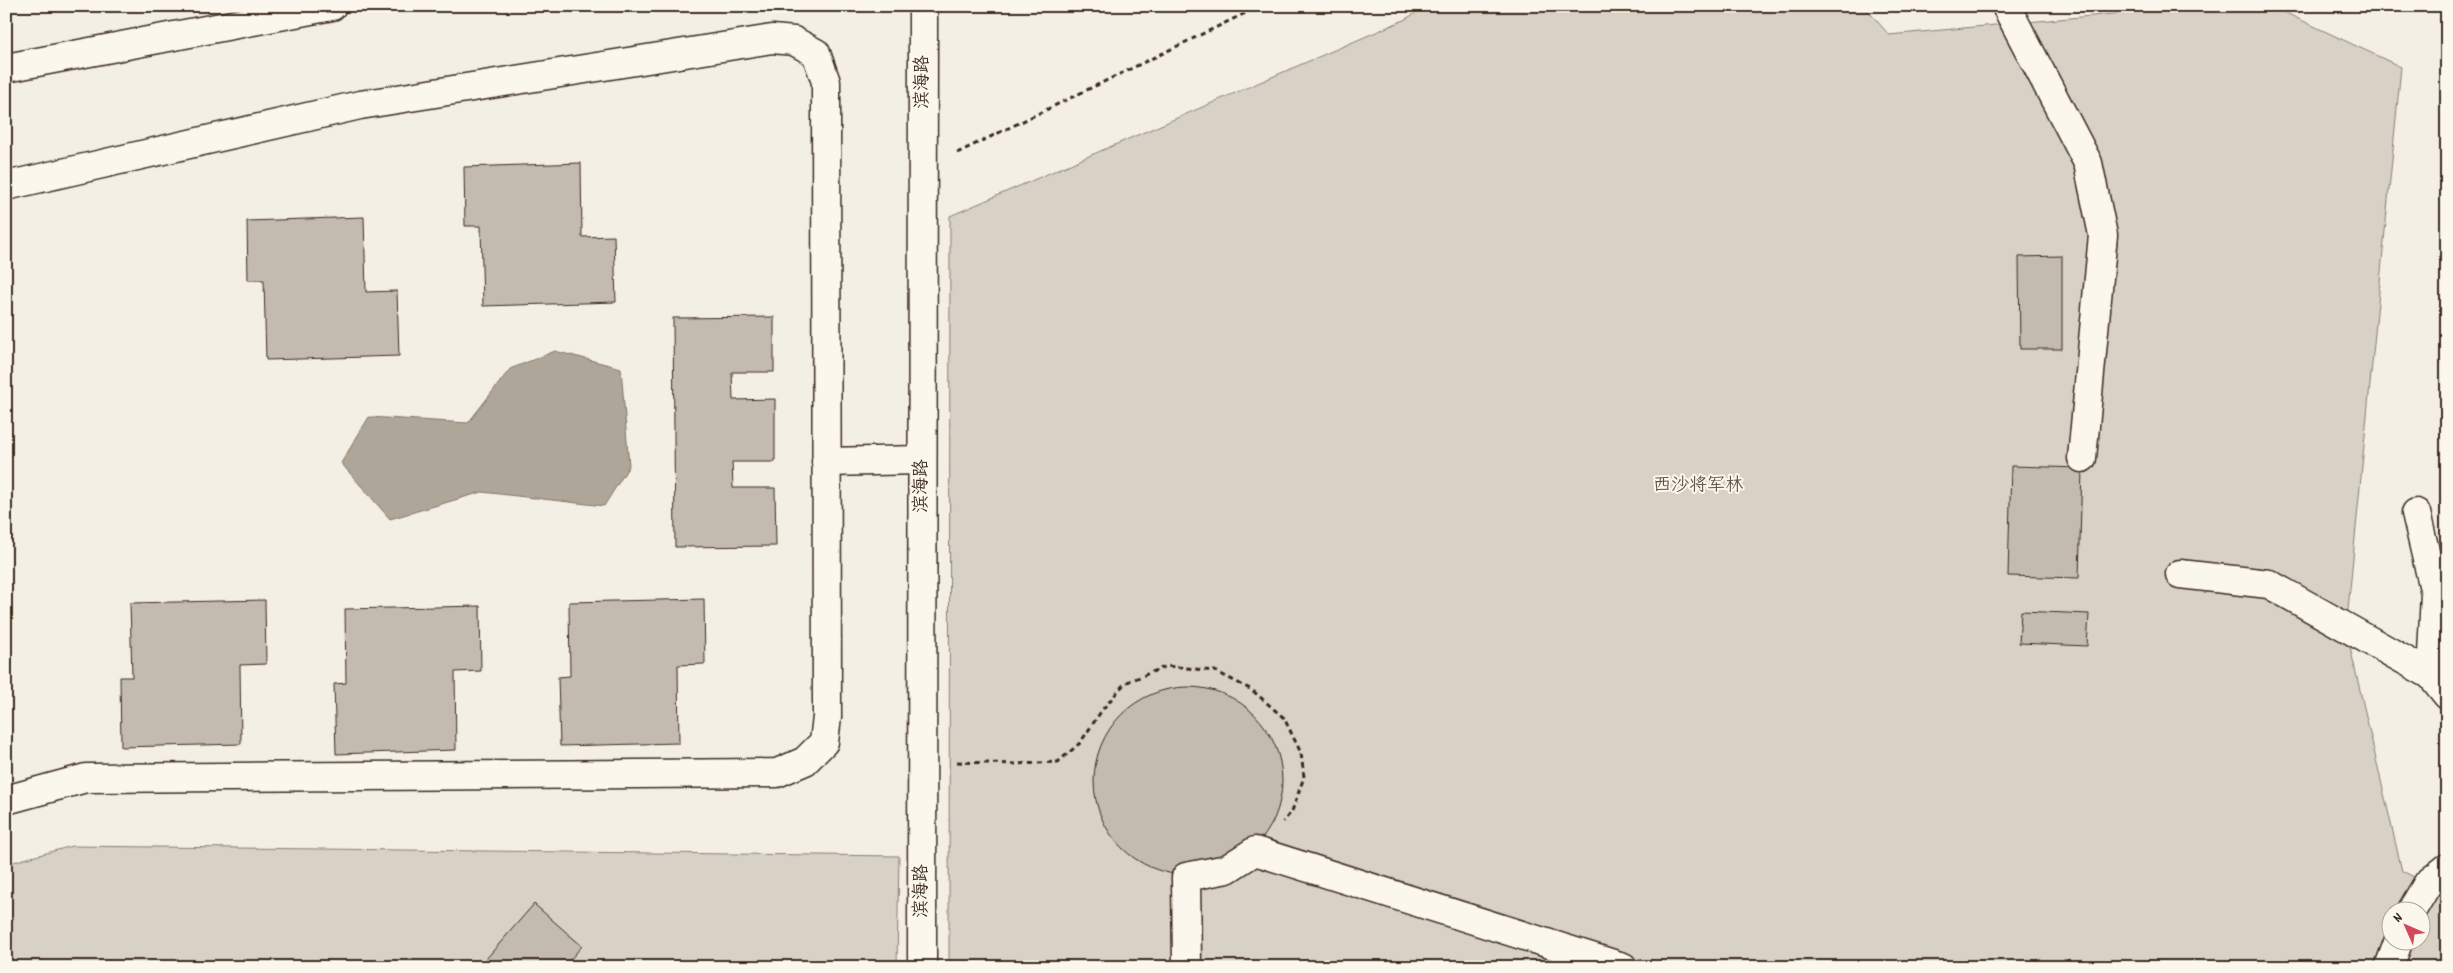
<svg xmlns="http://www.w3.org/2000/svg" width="2453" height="973" font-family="Dekko,'LXGW WenKai TC',sans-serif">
<rect width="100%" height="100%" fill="#f3efe4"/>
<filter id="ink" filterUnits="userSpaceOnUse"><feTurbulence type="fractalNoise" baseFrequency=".02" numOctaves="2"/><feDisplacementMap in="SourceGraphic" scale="10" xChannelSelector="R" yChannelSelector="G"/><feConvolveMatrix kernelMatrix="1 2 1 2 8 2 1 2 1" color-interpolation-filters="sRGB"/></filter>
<g filter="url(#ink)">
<g fill="#d8d1c6" stroke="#8a7e72" fill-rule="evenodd">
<path d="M1427,6H1864L1889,35L2198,6H2271L2401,67L2346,630L2402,871L2447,893V967H949L950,216L1404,20ZM2390,910H2420V940H2390Z"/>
<polygon points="72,846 899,856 897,967 6,967 6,864"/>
</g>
<polygon fill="#afa69a" stroke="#817468" points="555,351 621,368 629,466 604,506 482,492 390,519 341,463 369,417 468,423 510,369"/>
<g fill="#c3bbb0" stroke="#3b2a1e">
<polygon points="581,163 582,237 614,236 616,302 483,306 481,226 465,226 464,167"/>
<polygon points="364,217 366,292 397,291 399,356 266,360 264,280 248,280 247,221"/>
<polygon points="2062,256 2062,349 2020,349 2019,257"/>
<polygon points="774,317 774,372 732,372 733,400 775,399 775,462 732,462 733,488 775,488 776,546 675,547 673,318"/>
<polygon points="2011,466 2082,468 2079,578 2008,576"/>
<polygon points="704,599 705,664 678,665 679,743 560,746 558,677 570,676 569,602"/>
<polygon points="265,600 266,664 240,665 241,744 121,747 120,677 132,677 130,603"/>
<polygon points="480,606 481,671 455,672 456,750 336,754 334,684 346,683 345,609"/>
<polygon points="2021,611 2089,614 2087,646 2019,643"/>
<circle cx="1188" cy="781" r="94"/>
<polygon points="534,904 582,946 564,967 479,967"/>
</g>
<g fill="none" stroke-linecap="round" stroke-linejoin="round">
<g stroke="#3b2a1e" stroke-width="31">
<g id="minor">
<polyline points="2006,6 2088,163 2103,235 2082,458"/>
<polyline points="6,68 332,6"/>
<polyline points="6,186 360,105 772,39 794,41 816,53 826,82 827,717 824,742 805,761 777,773 86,778 6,800"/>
<polyline points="826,462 922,460"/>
<polyline points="2416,513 2435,593 2431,675"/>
<polyline points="2180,574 2269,584 2431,675 2447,695"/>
<polyline points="2412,910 2428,883 2447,868"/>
<polyline points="1187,967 1186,877 1227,869 1255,851 1623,967"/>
<polyline points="2389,967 2399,940"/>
</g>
</g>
<g stroke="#3b2a1e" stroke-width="31">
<polyline id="major" points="922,967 923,6"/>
</g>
<g stroke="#3b2a1e" stroke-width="3" stroke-dasharray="5 4" stroke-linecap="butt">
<polyline points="957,153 1260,6"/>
<polyline points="957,762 1017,764 1058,762 1080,743 1102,710 1125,683 1167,666 1215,671 1252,690 1284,718 1301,753 1304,777 1292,811 1283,822"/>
</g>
<use href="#minor" stroke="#fbf7ec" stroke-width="28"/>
<use href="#major" stroke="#fbf7ec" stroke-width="28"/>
</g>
</g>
<g text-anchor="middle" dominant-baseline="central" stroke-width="4" stroke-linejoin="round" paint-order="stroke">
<g font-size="18" fill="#3b2a1e" stroke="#fbf7ec">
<text transform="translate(923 82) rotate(-90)">滨海路</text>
<text transform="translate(922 486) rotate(-90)">滨海路</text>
<text transform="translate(922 891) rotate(-90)">滨海路</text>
</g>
<g font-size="18" fill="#625448" stroke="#fbf7ec">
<text x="1698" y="486">西沙将军林</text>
</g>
</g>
<rect width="2453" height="973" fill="none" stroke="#fbf7ec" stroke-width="25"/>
<rect x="12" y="12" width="2428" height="948" fill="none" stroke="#3b2a1e" stroke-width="2" filter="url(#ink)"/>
<g transform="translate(2406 926) rotate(315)"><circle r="24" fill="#fbf7ec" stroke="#aea59a"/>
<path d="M0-4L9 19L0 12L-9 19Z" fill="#d1495b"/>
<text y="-8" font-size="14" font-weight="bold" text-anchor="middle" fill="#3b2a1e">N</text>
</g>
</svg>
